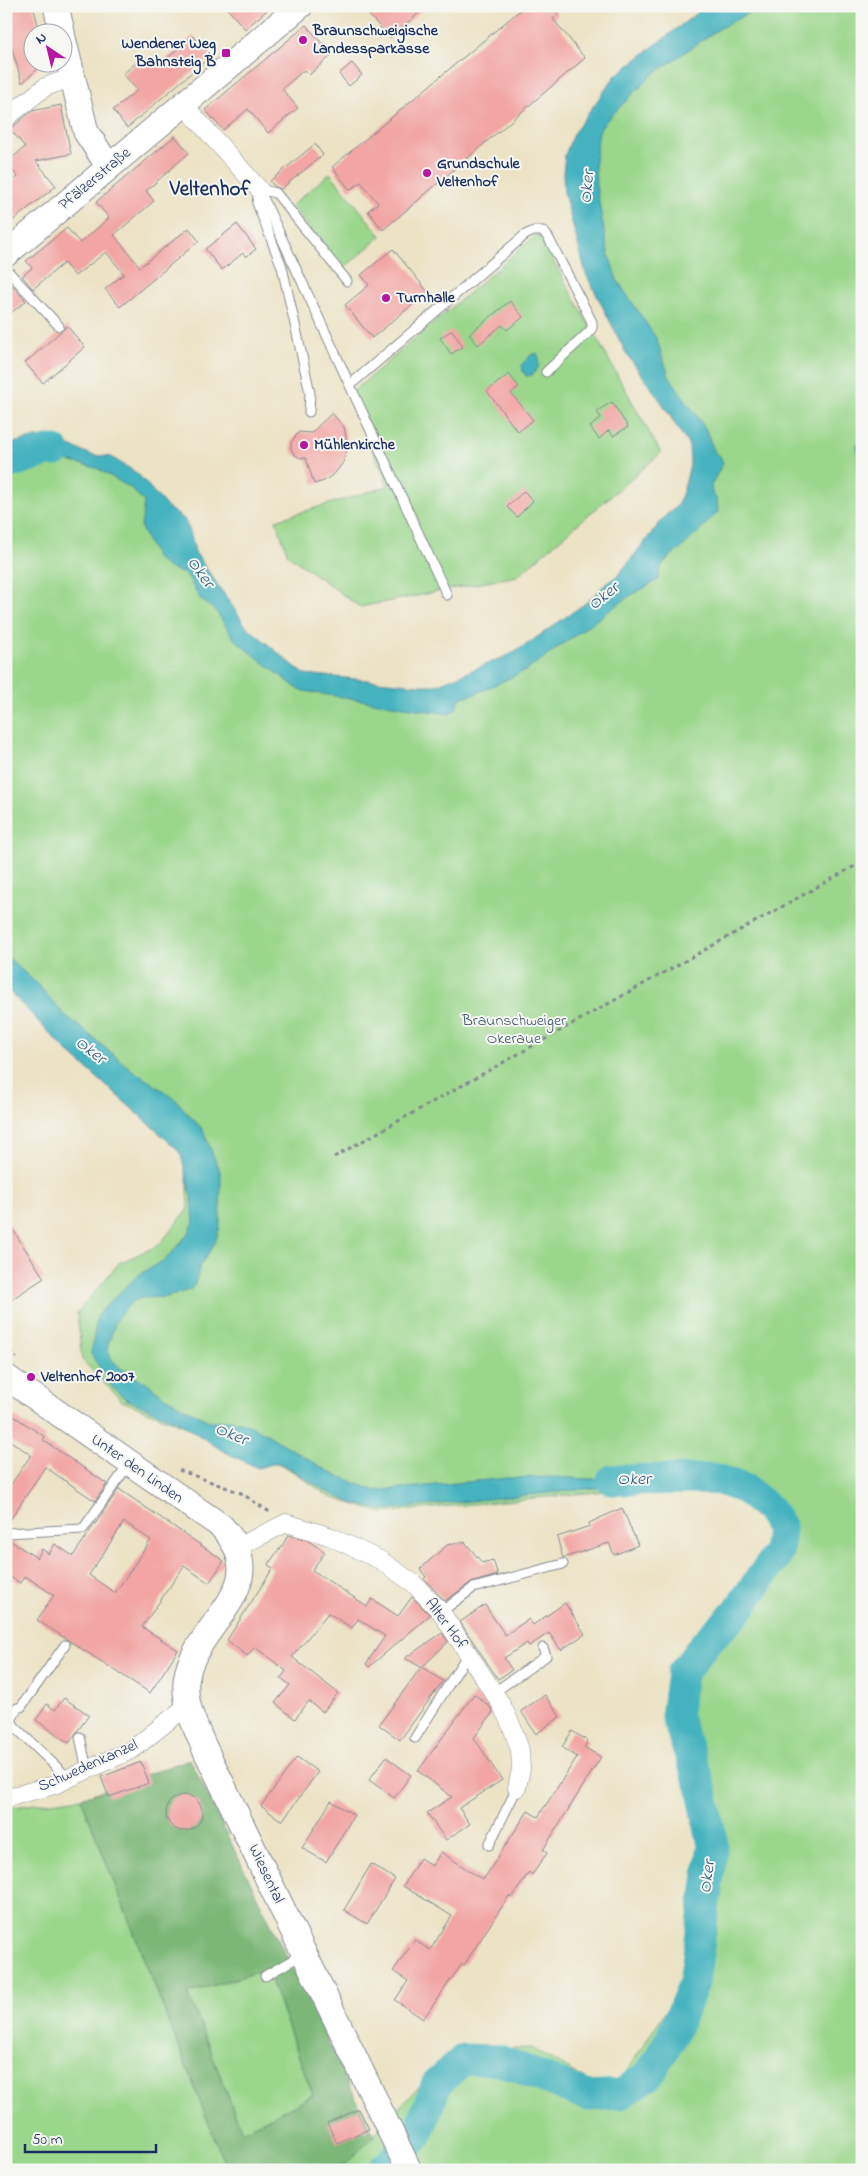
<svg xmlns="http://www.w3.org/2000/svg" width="868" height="2176" font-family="'Indie Flower',sans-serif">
<rect width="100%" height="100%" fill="#f6f6f2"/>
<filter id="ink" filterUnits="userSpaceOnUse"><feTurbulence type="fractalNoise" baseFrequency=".02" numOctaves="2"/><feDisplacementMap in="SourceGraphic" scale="10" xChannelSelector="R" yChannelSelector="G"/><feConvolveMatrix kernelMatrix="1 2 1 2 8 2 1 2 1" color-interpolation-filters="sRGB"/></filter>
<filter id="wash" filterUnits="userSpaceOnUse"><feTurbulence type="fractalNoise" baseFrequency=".0096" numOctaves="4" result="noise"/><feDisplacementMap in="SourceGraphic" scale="20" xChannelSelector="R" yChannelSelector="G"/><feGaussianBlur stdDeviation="1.12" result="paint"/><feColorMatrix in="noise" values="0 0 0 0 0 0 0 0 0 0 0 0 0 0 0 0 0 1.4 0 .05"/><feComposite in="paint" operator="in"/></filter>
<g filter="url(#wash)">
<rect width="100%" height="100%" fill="#ece3c5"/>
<g fill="#9ad68b" stroke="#5a8274">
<polygon points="732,6 862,6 862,2170 327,2170 347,2163 424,2081 462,2049 532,2048 596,2085 620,2081 678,1992 708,1846 669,1717 681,1655 735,1610 773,1553 775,1531 745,1495 607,1491 381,1513 330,1497 286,1467 122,1401 82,1360 77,1313 119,1263 159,1245 189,1208 185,1144 6,984 6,447 116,461 243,628 301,676 433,691 526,651 614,587 687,508 699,451 590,276 592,129 640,71"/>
<polygon points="330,173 381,236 343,269 291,206"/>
<polygon points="538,234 661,453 517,576 360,607 288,555 276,520 388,486 350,394"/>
<polygon points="81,1798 227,2170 6,2170 6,1808"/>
<polygon points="267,1969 313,2095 242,2132 188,1993"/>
</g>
<path fill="#7bb777" stroke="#4b736a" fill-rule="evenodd" d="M190,1759L374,2136L347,2163L327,2170H227L81,1798ZM267,1969L313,2095L242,2132L188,1993Z"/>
<g fill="#44b3bf" stroke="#30718e">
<polygon points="706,6 761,6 717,30 652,75 604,123 599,131 595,161 596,186 608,252 617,280 656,338 669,376 705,428 715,453 720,456 723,463 711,485 712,493 717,500 718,512 684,546 668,558 661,567 658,580 628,597 527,670 475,694 462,697 457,703 457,708 449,714 304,691 295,687 235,640 216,611 201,600 187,575 167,567 156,558 141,528 144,502 132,489 97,468 50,457 6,462 6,445 36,437 52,439 92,455 111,457 137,473 168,508 184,519 190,531 195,552 246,626 304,674 419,685 436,685 509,655 526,645 587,602 603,586 619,574 667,514 677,506 683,492 690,465 689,446 658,397 626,353 586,274 564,193 563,173 565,155 573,134 615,76"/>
<polygon points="537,353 539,358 538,368 532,375 526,376 523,371 522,364 531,355"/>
<polygon points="862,440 862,477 858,474 857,444"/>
<polygon points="6,956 37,984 63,1013 132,1070 174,1098 203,1130 221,1174 220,1227 215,1243 200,1266 195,1284 190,1290 167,1297 142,1298 133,1301 117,1318 107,1348 112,1360 127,1374 146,1382 165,1397 209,1421 230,1420 244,1423 265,1433 333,1474 376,1491 507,1478 555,1477 587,1479 717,1479 605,1487 382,1510 352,1503 326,1491 279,1462 258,1468 223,1451 177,1421 126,1399 112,1387 91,1354 97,1317 103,1309 137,1276 166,1259 188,1234 194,1222 192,1199 181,1155 176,1148 65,1049 6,988"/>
</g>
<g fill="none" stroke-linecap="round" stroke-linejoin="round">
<g stroke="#44b3bf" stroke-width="31">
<polyline points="6,464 51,450 55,451"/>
<polyline points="383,2170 417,2136 437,2083 464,2059 500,2060 588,2096 621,2094 649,2075 670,2040 694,1983 713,1845 701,1786 676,1716 682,1674 706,1642 736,1613 778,1553 781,1528 769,1509 745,1489 717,1479 612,1480"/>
</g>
</g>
<g id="blocks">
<g fill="#f2a5a2" fill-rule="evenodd">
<polygon points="6,6 33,6 40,32 32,32 32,62 45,62 22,83 6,29"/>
<polygon points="225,6 272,6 245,29"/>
<polygon points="377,6 427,6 390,38 368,14"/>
<polygon points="525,6 552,6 558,14 553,19 585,58 383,230 368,211 378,203 361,182 350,190 332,167"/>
<polygon points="306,25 332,55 309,75 304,70 282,89 298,108 268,133 248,109 223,130 205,110"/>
<polygon points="193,36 211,56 127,128 113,110 137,90 123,74 143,57 147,63 152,59 158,66"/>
<polygon points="352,63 362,75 349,86 339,74"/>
<polygon points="61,105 71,154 36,161 56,186 6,226 6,186 18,177 6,163 25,147 10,129 32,111"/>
<polygon points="175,136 189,153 146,191 154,201 114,235 140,267 189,228 199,241 120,307 105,289 124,274 106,252 75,276 64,263 33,289 22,276 32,268 26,261 67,228 80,243 109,218 96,202"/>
<polygon points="315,144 323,155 281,189 274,186 270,181"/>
<polygon points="237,224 256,249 246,257 243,253 222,270 205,249"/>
<polygon points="393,249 428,292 372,338 345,305 369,285 361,275"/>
<polygon points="12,285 26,301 6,317 6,290"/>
<polygon points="510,301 523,317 507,330 502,325 478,345 469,334"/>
<polygon points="67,326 85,347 43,383 25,363"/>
<polygon points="452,330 463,347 451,354 440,338"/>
<polygon points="509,374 519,387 511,393 533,420 518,432 487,391"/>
<polygon points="612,402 628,427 613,436 609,430 599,439 590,427 601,418 597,411"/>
<polygon points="332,413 344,427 348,446 343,463 335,473 324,481 314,484 306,458 300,458 294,454 291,449 291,442 299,432 311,433"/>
<polygon points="524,491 533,501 517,517 507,507"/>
<polygon points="6,1219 44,1278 6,1303"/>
<polygon points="6,1411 45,1437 43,1440 107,1484 95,1501 45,1467 6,1526 6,1492 31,1455 6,1438"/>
<path d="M119,1489L224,1561L209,1583L184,1566L142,1627L178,1650L150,1693L37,1620L54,1595L25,1576L20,1583L6,1574V1541L9,1540L37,1558L42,1549L49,1554L55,1544L73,1556ZM124,1522L151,1540L115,1593L89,1575Z"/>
<polygon points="622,1508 638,1545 614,1555 609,1543 563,1558 557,1537 590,1526 589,1523"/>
<polygon points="288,1535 307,1540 325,1552 312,1570 367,1606 372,1599 398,1616 412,1597 430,1615 369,1667 366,1664 385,1636 358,1619 352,1628 328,1613 292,1657 338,1693 323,1712 309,1701 295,1719 275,1703 290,1685 281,1678 286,1671 255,1647 247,1656 227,1640 273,1568 268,1565 279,1549 280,1550"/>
<polygon points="465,1542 482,1563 493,1560 498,1575 470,1583 445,1601 424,1579 426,1577 420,1569 447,1545"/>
<polygon points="565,1603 585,1634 561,1650 549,1633 529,1646 527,1643 504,1658 512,1670 498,1679 460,1622 485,1605 505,1635 529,1619 533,1625"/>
<polygon points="442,1633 448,1642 422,1667 443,1681 400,1740 379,1725 421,1667 405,1658"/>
<polygon points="474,1694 489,1706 493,1712 474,1738 502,1780 459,1808 470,1824 446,1840 427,1813 452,1797 418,1771"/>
<polygon points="545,1695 560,1717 536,1734 521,1711"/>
<polygon points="64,1698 89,1715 69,1743 36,1720 47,1704 55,1710"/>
<polygon points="572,1731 588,1741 584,1747 601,1757 543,1850 547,1853 532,1875 529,1872 512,1898 509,1896 464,1965 462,1964 423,2019 395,2000 408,1981 393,1971 415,1940 430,1950 452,1916 403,1886 420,1858 432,1866 441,1852 483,1880 528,1811 538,1817 577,1757 562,1747"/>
<polygon points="297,1757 318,1772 282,1821 261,1806"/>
<polygon points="386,1757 411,1775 394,1798 369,1780"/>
<polygon points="141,1762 149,1783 109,1797 101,1777"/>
<circle cx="184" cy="1813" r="18"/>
<polygon points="331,1801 354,1815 326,1862 302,1848"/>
<polygon points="371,1864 395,1879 367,1924 344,1910"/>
<polygon points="359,2109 369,2129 337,2143 327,2123"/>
</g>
</g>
</g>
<g filter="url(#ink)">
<use href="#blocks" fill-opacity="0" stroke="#848992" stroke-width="1"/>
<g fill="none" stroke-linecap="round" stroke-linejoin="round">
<g stroke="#848992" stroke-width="11">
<g id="lane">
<polyline points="259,189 447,595"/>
<polyline points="259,189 257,203 282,267 298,338 310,393 309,412"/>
<polyline points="259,189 276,193 347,281"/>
<polyline points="6,269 59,326"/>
<polyline points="350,385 525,235 534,231 543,231 548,237 592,322 592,328 589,332 546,372"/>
<polyline points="6,1535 7,1533 83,1529 129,1464"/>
<polyline points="441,1612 473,1588 563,1564"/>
<polyline points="65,1645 21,1707 17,1708 11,1721 15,1727 68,1778"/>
<polyline points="493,1693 546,1656 543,1648"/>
<polyline points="80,1737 87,1770"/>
<polyline points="415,1738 468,1654"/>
<polyline points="489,1845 517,1788"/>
<polyline points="265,1976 303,1954"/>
</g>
</g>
<g stroke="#848992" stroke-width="19">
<g id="street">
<polyline points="183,104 259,189"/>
<polyline points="6,118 45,87 73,77"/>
<polyline points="238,1547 286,1523 329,1536 380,1560 413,1583 441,1612 501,1704 512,1727 520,1750 521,1769 517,1788"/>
<polyline points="6,1798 54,1785 133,1749 188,1705"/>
</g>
</g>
<g stroke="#848992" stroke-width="27">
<g id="secondary">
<polyline points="56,6 62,32"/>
<polyline points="62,34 86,132 109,167"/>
<polyline points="6,254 300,6"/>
<path d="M6,1377L221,1526C279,1588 193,1622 186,1681C184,1704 195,1726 204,1747L409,2170"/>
</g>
</g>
<g stroke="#848992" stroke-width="3" stroke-dasharray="4 4" stroke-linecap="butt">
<polyline points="334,1157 862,862"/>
<polyline points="6,1344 16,1358"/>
<polyline points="179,1470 241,1493 271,1513"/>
</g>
<use href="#lane" stroke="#fff" stroke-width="9"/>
<use href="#street" stroke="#fff" stroke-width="18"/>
<use href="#secondary" stroke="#fff" stroke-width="25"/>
</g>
</g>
<g fill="#b5179e" stroke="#f6f6f2" stroke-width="2">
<circle cx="303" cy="40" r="5"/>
<rect x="221" y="48" width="10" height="10" rx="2.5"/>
<circle cx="427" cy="173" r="5"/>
<circle cx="386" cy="298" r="5"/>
<circle cx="304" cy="445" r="5"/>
<circle cx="31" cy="1377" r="5"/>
</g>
<g text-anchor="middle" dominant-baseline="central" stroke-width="4" stroke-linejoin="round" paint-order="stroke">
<g font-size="16" font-weight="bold" fill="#1b2f5e" stroke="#f6f6f2" text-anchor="start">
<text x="313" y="31">Braunschweigische<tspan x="313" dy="18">Landessparkasse</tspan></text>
<text x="216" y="44" text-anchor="end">Wendener Weg<tspan x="216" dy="18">Bahnsteig B</tspan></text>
<text x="437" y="164">Grundschule<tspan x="437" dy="18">Veltenhof</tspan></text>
<text x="396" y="298">Turnhalle</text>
<text x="314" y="445">Mühlenkirche</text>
<text x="41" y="1377">Veltenhof 2007</text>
</g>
<g font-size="16" fill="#1b2f5e" stroke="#f6f6f2">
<text transform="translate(95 179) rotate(-40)">Pfälzerstraße</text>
<text transform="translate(137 1469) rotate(35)">Unter den Linden</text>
<text transform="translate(446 1624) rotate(53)">Alter Hof</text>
<text transform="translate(88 1766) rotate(-24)">Schwedenkanzel</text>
<text transform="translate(266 1874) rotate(65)">Wiesental</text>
</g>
<g font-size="16" fill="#3b5969" stroke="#f6f6f2">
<text x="514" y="1021">Braunschweiger<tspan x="514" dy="18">Okeraue</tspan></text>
</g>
<g font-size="18" font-style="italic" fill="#295d80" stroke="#f6f6f2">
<text transform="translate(588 187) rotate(-85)">Oker</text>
<text transform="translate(200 573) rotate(54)">Oker</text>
<text transform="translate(604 597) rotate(-39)">Oker</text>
<text transform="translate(90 1051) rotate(38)">Oker</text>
<text transform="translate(231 1435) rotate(23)">Oker</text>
<text x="634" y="1480">Oker</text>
<text transform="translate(708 1877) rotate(-82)">Oker</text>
</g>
<g font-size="21" font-weight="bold" fill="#1b2f5e" stroke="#f6f6f2">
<text x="210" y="190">Veltenhof</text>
</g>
</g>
<rect width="868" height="2176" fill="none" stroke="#f6f6f2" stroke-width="25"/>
<g transform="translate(48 48) rotate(325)"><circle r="24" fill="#f6f6f2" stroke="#9ea6b7"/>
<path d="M0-4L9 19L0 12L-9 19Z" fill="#b5179e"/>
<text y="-8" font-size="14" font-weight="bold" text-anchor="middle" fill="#1b2f5e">N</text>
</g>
<path d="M25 2144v8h131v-8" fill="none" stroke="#1b2f5e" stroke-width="2.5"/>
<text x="32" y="2144" font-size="15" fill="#1b2f5e" stroke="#f6f6f2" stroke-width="4" paint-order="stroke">50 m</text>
</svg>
